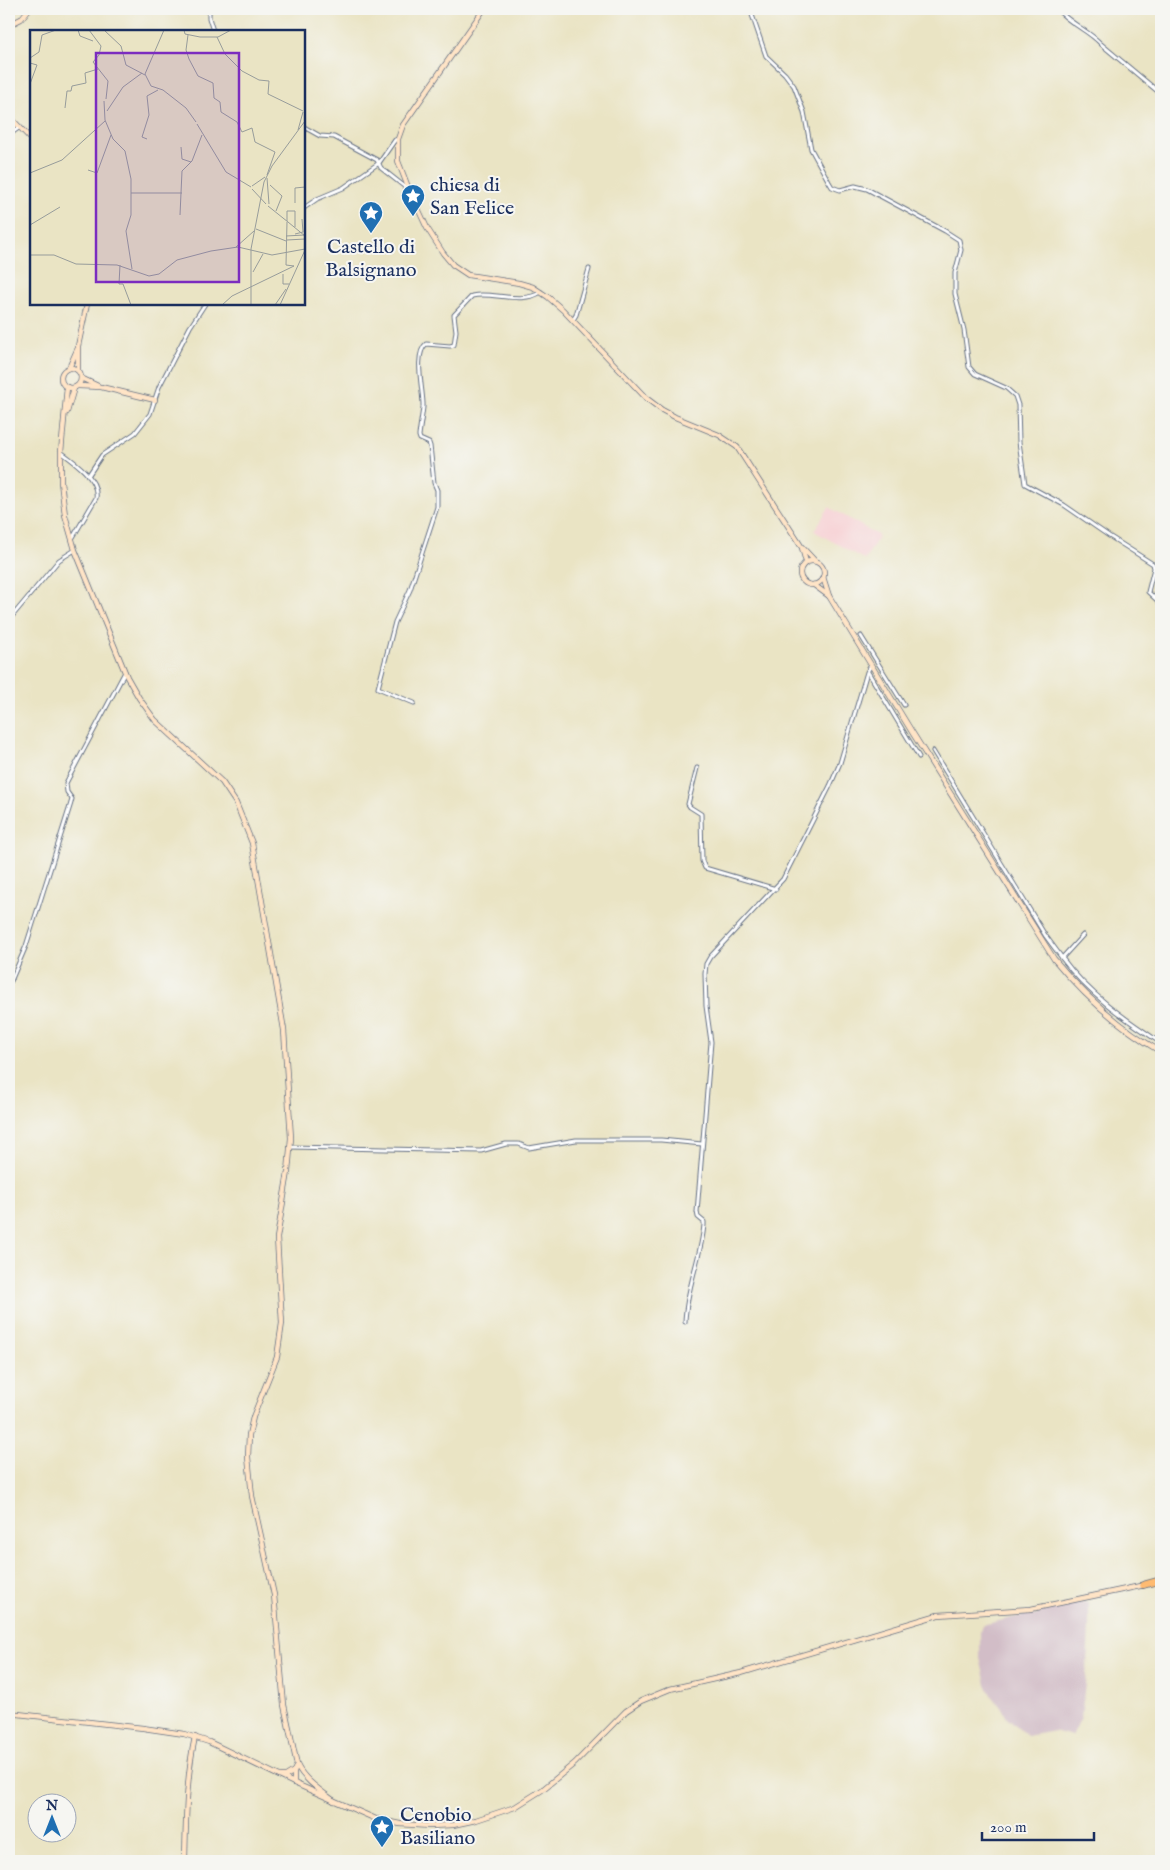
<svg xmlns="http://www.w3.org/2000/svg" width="1170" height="1870" font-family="'IM FELL English',serif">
<rect width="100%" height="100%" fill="#f6f6f2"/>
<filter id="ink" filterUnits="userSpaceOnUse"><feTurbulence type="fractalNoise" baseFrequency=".02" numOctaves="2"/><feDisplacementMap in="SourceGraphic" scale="10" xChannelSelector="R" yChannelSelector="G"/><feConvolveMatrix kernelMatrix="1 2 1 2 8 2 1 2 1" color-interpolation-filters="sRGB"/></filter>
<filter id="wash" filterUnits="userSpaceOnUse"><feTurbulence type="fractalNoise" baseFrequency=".0096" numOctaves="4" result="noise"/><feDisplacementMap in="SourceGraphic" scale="20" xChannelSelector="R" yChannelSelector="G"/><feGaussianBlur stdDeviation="1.12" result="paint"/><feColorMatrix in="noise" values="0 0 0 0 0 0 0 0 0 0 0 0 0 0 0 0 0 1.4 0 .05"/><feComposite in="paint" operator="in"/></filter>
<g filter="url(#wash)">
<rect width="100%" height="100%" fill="#eae4c4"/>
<polygon fill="#f7cfd3" points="829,507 879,536 865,560 814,531"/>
<polygon fill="#d2bdc7" points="1084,1601 1085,1603 1089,1602 1089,1627 1087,1666 1081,1717 1072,1736 1054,1731 1027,1736 1008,1719 1001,1706 992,1697 986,1684 980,1658 980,1632 982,1625 1033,1613 1035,1616 1038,1614 1039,1612"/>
</g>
<g filter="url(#ink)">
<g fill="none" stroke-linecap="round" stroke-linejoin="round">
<g stroke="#636e82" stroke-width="5">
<g id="street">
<polyline points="209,9 209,18 213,31"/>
<polyline points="750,9 766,56 785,74 794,86 804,112 811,149 829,182 832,187 840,190 855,186 867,189 945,231 959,240 961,250 955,273 955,294 964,330 969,367 975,374 1006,388 1015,396 1018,405 1019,442 1025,484 1064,505 1109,536 1153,564 1154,568 1148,592 1161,604"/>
<path d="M1057,9C1070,24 1088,30 1101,44L1161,94"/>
<polyline points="304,127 320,136 334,137 377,160 381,168 405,187 408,187"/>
<polyline points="9,135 20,127"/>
<polyline points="304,208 317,199 343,188 379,163 395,140 398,139"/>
<polyline points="573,320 576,315 589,269"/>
<path d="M61,452C75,462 99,479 96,498L72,539"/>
<polyline points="88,476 102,455 135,433 150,414 159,387 190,327 205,304"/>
<polyline points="9,620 59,560 75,550"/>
<polyline points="861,636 904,705"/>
<polyline points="868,672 919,757"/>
<path d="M414,703L378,688L395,622L410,590L437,507V490L434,483L430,446L429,443L420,439L419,436C420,426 422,417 423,407C424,393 413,355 426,344L450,346L454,345L456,331L454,315L472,296C491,291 522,305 541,292"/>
<polyline points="933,751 1045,935 1062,958"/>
<polyline points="697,768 688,804 690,807 701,814 702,861 705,868 776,889"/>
<path d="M1083,935L1062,958C1088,994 1125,1019 1161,1043"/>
<polyline points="9,980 11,981 26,946 71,803 72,799 67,792 66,783 125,672"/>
<polyline points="290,1147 481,1151 506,1144 519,1144 529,1148 576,1140 661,1140 702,1144"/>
<path d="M685,1322C686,1289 701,1258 704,1225V1222L698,1217L697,1212L711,1042L706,1006L705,974L706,964L710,957L783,879L830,786L840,763L867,672L871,665"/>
</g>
</g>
<g stroke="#636e82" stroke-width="6">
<g id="secondary">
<polyline points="484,9 403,125 398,139 398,161 408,187 427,228 443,253 453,265 468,275 519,283 533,287 548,297 563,310 646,398 662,410 675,417 719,435 737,447 801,546 815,561"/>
<polyline points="9,25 21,19 29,9"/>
<polyline points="9,116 31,139"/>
<circle cx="71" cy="378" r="10"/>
<polyline points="69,368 77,350"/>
<polyline points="78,370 78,346 87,304"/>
<polyline points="81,378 98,386"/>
<polyline points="78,386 101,387 155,400"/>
<path d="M67,387L61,452V482L65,515L75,550L127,677L139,698L155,720L222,782L236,803L252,843L284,1030L291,1138L288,1172L277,1238L282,1323L277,1357L253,1417L249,1435L248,1457L252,1496L274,1595L284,1705L297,1765C304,1780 321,1791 334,1801"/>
<polyline points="67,412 74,388"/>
<polyline points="802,548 806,562"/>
<circle cx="812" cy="573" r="12"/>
<path d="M823,577L829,596L912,732L1054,959C1085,997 1119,1027 1161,1052"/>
<polyline points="814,585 829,596"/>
<polyline points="9,1713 143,1728 184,1734 209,1742 294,1783 376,1819 400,1824 430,1826 453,1825 476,1820 515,1807 542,1790 575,1763 626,1711 641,1701 670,1689 741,1673 938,1615 1031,1609 1145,1585"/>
<polyline points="280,1776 286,1776 294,1771"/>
<polyline points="294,1783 294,1771 297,1765"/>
<path d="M185,1861C186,1819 186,1778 195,1737"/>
</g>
</g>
<g stroke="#636e82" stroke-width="8">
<polyline id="highway" points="1143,1585 1161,1580"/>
</g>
<use href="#street" stroke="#fff" stroke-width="3"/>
<use href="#secondary" stroke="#ffe4c6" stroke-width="4.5"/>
<use href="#highway" stroke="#ffbb71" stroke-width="6"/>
</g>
</g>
<defs>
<g id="sight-pin" transform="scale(1.25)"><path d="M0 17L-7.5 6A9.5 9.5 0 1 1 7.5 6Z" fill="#1f6fb2" stroke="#f6f6f2"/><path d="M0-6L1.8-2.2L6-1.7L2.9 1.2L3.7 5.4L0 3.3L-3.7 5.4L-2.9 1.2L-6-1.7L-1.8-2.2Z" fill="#fff"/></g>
</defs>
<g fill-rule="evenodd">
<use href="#sight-pin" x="413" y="196"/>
<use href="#sight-pin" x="371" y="213"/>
<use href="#sight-pin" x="382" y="1827"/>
</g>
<g text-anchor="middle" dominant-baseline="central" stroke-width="4" stroke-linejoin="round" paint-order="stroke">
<g font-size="20" fill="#1b2f5e" stroke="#f6f6f2" text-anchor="start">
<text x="430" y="185">chiesa di<tspan x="430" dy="23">San Felice</tspan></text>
<text x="371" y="247" text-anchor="middle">Castello di<tspan x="371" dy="23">Balsignano</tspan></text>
<text x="400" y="1815">Cenobio<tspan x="400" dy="23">Basiliano</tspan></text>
</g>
</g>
<g transform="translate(30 30)">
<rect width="275" height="275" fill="#eae4c4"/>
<path fill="none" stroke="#979c9b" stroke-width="1" d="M48,0L50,6L63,11M59,0L71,16L69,25L63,32L78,51L76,69M74,0L91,16L96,35L115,45M134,0L115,44L121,56L133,60L156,78L166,92M154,0L155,4L170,7H188L201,0M158,5L156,20L159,29L168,46L183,53L184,68L190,72L191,82L207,92L212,102L222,98L225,112L245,122L237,145M187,7L195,24L212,41L229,50L239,51L238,64L273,81M0,28L9,22L12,5L26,0M0,33L7,35L0,54M74,71L75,90L83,109L95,121L101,149V185L96,201L102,239M35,78L37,61H41L42,56L56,53L55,43L68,39M77,81L93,57L112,43M167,94L196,142L221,157M268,100L273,82M117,109L112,107L119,85L117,66L128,60M151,117L152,129L161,132M58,140L67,143L81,105M0,143L32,130L75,91M237,148L239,174M240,155L252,166L246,181M222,156L235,147M222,159L236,174M101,163H152M265,173V158L275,157M238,176L258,192M150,185L152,141L162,131L172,105M257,191V181H265V197M257,192L256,235L264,236M258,192L275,206M0,195L30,177M226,199L256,211M265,204L273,202L272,189M256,206L274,205M257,210L275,209M206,217L224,201M0,225H24L46,234L87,235L119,246L129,244L147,230L181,221L208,217L242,225L275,219M90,235L89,254H93L101,275M223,242L233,224M253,244V254H259M192,275L202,266L264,236M221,275V219L234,152L242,136L275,91M245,275L256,259M250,275L275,220"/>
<path fill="#7b2cbf" fill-opacity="0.15" stroke="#7b2cbf" stroke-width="2.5" d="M66,23H209V252H66Z"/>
<rect width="275" height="275" fill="none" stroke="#1b2f5e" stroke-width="2.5"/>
</g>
<rect width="1170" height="1870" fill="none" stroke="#f6f6f2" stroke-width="30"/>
<g transform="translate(52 1818)"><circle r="24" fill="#f6f6f2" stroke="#9ea6b7"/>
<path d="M0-4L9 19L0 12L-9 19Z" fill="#1f6fb2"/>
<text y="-8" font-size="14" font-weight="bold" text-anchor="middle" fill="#1b2f5e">N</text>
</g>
<path d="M982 1832v8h112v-8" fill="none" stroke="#1b2f5e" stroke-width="2.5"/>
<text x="990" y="1832" font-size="15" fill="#1b2f5e" stroke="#f6f6f2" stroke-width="4" paint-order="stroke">200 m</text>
</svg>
